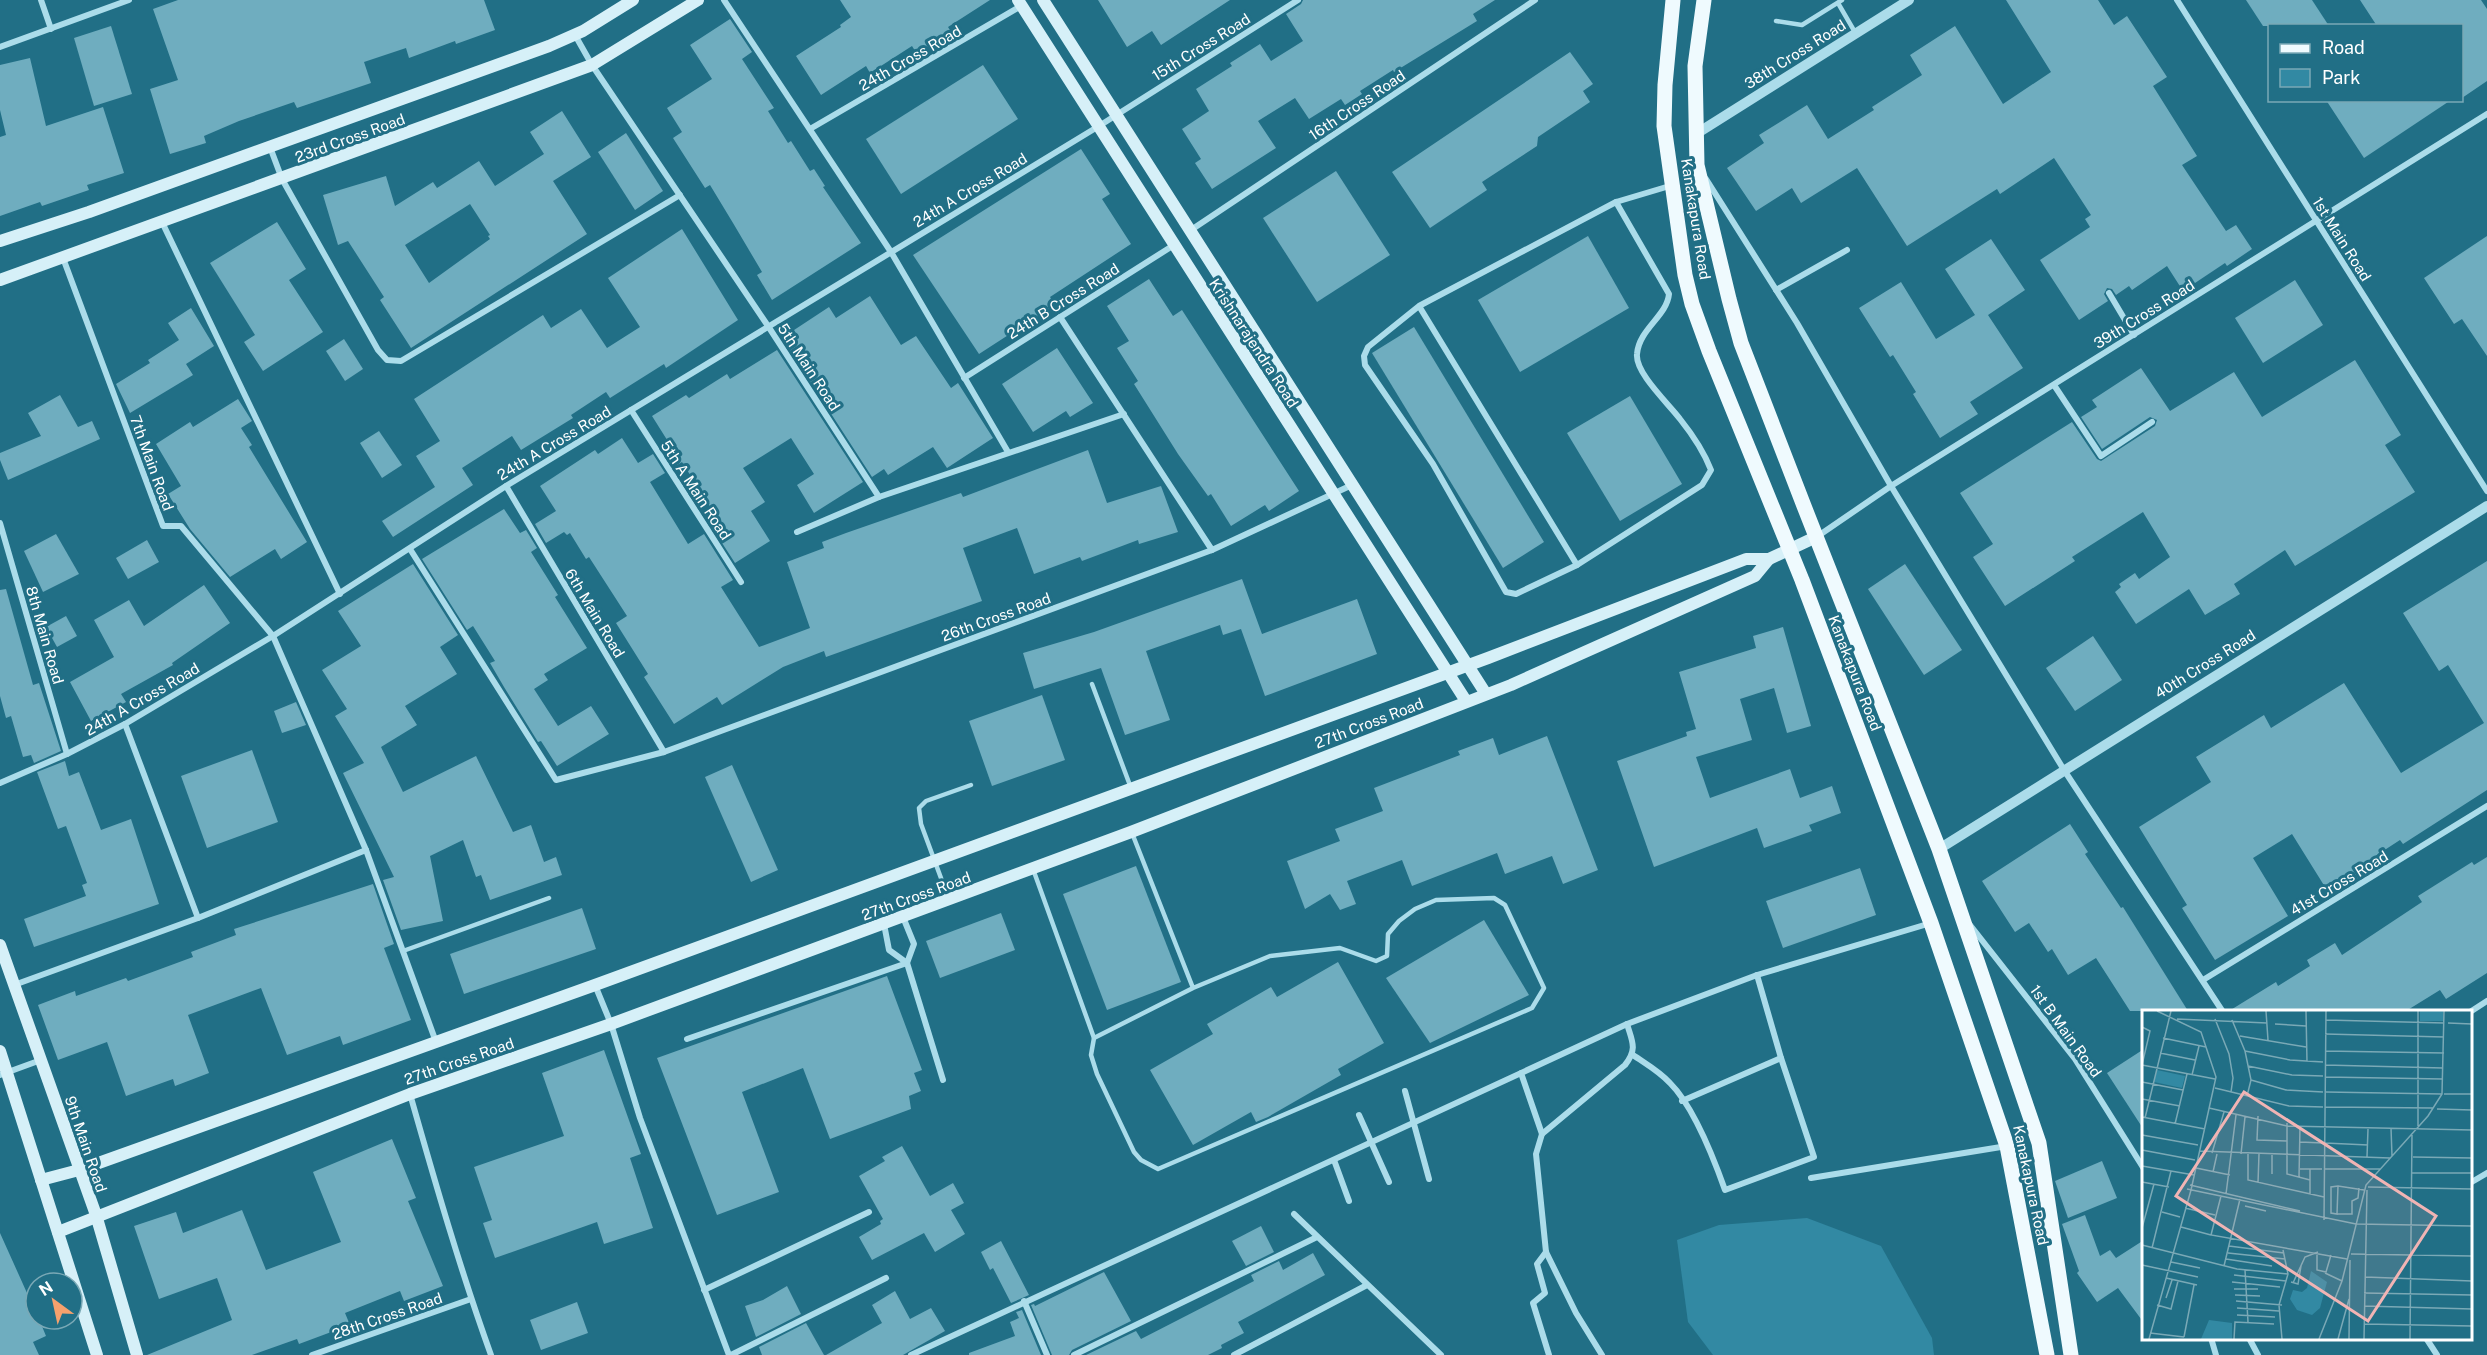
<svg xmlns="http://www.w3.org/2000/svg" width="2487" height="1355" font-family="'Public Sans',sans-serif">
<rect width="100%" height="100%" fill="#216f86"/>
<polygon fill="#3289a3" points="1807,1218 1881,1246 1932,1338 1934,1355 1713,1355 1688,1322 1677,1240 1719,1225"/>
<g fill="#6fadbf" fill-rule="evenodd">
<polygon points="178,0 484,0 495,30 456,44 455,41 409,58 406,48 364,62 371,83 297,108 294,102 239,121 204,136 206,143 170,154 150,89 178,80 153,9"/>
<polygon points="840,0 990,0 948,27 951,32 917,54 912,46 870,73 866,66 821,95 796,56 841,27 840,25 851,17"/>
<polygon points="1098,0 1230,0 1161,45 1152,31 1127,47"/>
<polygon points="1303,0 1495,0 1473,14 1477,21 1394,72 1393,70 1360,91 1362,94 1345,105 1341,99 1309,119 1295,98 1258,121 1276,148 1212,189 1195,163 1201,159 1182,129 1209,111 1196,89 1232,66 1230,63 1260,44 1271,61 1303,41 1286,14 1301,4"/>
<polygon points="2006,0 2098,0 2114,25 2127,16 2167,77 2153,86 2197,156 2182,165 2226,231 2236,225 2252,249 2227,266 2225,263 2183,291 2167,266 2132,290 2129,286 2116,295 2112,289 2107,288 2104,294 2108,301 2079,320 2040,260 2090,227 2085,219 2091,215 2054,158 2000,194 1997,189 1907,246 1857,168 1801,203 1792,188 1756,211 1727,168 1764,143 1759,135 1807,105 1828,139 1874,110 1872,107 1922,75 1910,55 1955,26 2003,104 2051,72"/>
<polygon points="2246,0 2312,0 2329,26 2263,26"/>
<polygon points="2360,0 2481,0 2487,9 2487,81 2462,98 2462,26 2377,26"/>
<polygon points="730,19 752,52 742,59 774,108 768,111 788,143 791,141 810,171 814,169 825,186 823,187 861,243 772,300 757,275 762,272 733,223 710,185 705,188 673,138 682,132 667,108 712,79 690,45"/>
<polygon points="111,26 132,94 94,106 74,38"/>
<polygon points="1570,52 1593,84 1583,91 1590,102 1538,137 1537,146 1482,182 1487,190 1430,228 1392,172"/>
<polygon points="30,58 46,126 103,107 124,173 87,185 89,190 42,206 40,202 0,216 0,137 6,135 0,110 0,65"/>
<polygon points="983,65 1018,119 901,194 866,139"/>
<polygon points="2326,100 2451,100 2364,158"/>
<path d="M562,111L591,157L553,181L587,234L411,348L380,300L384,297L348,241L338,245L323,195L386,176L395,206L433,182L437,188L479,161L495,186L544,154L530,132ZM470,204L490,235L488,236L490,239L429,283L405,245Z"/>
<polygon points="626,133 663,191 635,210 598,152"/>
<polygon points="1081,149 1110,194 1102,199 1131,244 1050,297 1055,305 979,354 913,255"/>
<polygon points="1336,171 1390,255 1317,302 1263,218"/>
<polygon points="277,222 306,269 289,280 323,332 263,371 244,342 255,335 210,263"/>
<polygon points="682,229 738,320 666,368 664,364 610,398 606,392 571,415 573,418 521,450 512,436 462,468 473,485 393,537 382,521 435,487 416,456 440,441 414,399 543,315 551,328 581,309 607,348 640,327 608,278"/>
<polygon points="1588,236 1629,308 1520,372 1478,300"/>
<polygon points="2487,236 2487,356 2462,319 2454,324 2424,278"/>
<polygon points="1991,239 2025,290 1988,315 2023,368 1970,402 1978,414 1940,438 1913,394 1916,392 1893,355 1890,357 1859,308 1901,282 1936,339 1975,315 1945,269"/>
<polygon points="1149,279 1173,316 1182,310 1299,491 1269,511 1265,505 1231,526 1211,494 1208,496 1178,454 1134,384 1138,381 1117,348 1129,341 1107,306"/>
<polygon points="2295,280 2323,325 2263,363 2235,318"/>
<polygon points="870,296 901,345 916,336 951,388 958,383 993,438 947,468 933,447 888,475 884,469 872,477 786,344 792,340 788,334 829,307 836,318"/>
<polygon points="191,308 214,346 186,364 193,375 130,413 116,384 150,363 148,360 179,340 168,323"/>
<polygon points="1414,327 1544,542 1503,568 1372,353"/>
<polygon points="344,339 363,369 345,381 326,351"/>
<polygon points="1057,348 1093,403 1070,417 1066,411 1033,432 1002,384"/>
<polygon points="777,350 863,482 814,513 797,485 814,474 791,438 743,468 765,502 751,511 770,541 735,563 713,529 721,524 682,462 674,467 662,448 669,443 652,416 686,395 689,398 727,374 730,379"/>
<polygon points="2355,360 2401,435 2385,445 2415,492 2295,566 2285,550 2234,584 2240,594 2205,615 2189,589 2136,624 2115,592 2121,587 2119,584 2135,573 2139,579 2170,557 2143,512 2072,557 2075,561 2005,606 1973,557 1993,544 1960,493 2072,422 2097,459 2101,461 2155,426 2157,420 2150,417 2102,449 2081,417 2097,407 2092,400 2141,368 2170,411 2234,372 2262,417"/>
<polygon points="60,395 78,427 92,421 100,439 8,480 0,460 0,453 41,436 28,413"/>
<polygon points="1630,396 1682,484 1620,521 1567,433"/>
<polygon points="238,399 252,421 241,428 252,445 249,447 307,542 281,559 275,549 230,577 190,529 168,494 181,486 156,444 190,422 193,427"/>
<polygon points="379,431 402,465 382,478 360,443"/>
<polygon points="622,438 638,463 653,454 665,473 650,482 688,544 704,534 733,580 721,587 759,647 810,628 787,562 824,548 822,542 846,533 961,493 963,497 1088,450 1107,503 1161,486 1178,532 1139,544 1138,540 1082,561 1080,557 1034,574 1017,528 963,548 982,601 826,657 824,651 783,667 722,705 717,697 674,724 644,677 648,674 616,623 627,616 589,557 586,559 570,533 567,535 564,532 546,543 535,524 556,511 540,486 595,450 598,454"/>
<polygon points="504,509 520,533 526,530 537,548 531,552 558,595 555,597 587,648 544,674 548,680 534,689 558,726 591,706 609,734 557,766 541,741 538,742 504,687 490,663 495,661 473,626 467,630 422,559"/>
<polygon points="56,534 79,574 43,592 24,551"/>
<polygon points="147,540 159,562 128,579 116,558"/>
<polygon points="2487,561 2487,790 2403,844 2400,840 2363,864 2368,872 2330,895 2292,834 2253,858 2288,916 2215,960 2182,908 2187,905 2139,827 2211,782 2196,757 2264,715 2271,728 2344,683 2401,773 2484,723 2448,665 2439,671 2403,613"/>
<polygon points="413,564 458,635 440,647 457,674 405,706 417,725 381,747 403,792 476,756 513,832 531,825 544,862 556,857 562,875 490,900 481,875 476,877 463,840 430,856 443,921 401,930 383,880 394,877 343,773 364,763 335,716 347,709 322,670 361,646 338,611"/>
<polygon points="1905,564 1962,650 1924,675 1868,589"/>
<polygon points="1242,579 1262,634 1357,599 1377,654 1265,696 1241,629 1223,635 1220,625 1146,651 1170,720 1125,735 1101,668 1034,689 1023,653 1094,632"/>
<polygon points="204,585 230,623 172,663 173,665 121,694 126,702 91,721 70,682 114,657 94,620 129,600 144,626"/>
<polygon points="6,589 33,685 39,683 61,751 34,763 31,755 23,757 11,716 6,718 0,696 0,590"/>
<polygon points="66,616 77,636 57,647 46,627"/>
<polygon points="1783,627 1811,726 1787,733 1774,688 1740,699 1752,740 1696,757 1710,798 1790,769 1800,798 1832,786 1841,813 1809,825 1812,831 1764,848 1757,828 1654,867 1617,761 1687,736 1686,732 1696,729 1679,672 1756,648 1753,636"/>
<polygon points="2093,636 2122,680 2075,711 2046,668"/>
<polygon points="1042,695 1065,760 992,786 969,721"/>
<polygon points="296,702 306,725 282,733 274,711"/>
<polygon points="1547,736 1598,870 1563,884 1552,856 1505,874 1497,853 1412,886 1402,860 1347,881 1356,904 1340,910 1330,894 1305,909 1287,861 1340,841 1335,829 1383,811 1374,788 1460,755 1458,751 1493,738 1499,755"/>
<polygon points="252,750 278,822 207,848 181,776"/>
<polygon points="65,761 69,776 79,772 101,830 131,819 159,904 34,947 24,919 86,896 82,885 87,883 66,826 58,829 37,772"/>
<polygon points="732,765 778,870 751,882 705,777"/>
<polygon points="2070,824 2088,852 2085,854 2121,908 2123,907 2188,1011 2130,1011 2096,958 2068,975 2052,949 2048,952 2029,923 2015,932 1982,881"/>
<polygon points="2487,857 2487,973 2446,999 2440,990 2406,1011 2229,1011 2276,982 2278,986 2310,966 2307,960 2335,943 2342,955 2422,902 2418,896 2472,862 2474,865"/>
<polygon points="1136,866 1181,982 1107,1010 1063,894"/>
<polygon points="1860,868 1876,915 1783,948 1766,901"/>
<polygon points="373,884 394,944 384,948 411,1020 343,1045 340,1036 287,1055 261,988 188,1015 209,1073 175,1086 173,1079 126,1096 107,1042 58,1060 38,1005 75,991 76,996 126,978 128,981 193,957 191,952 236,935 234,929"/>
<polygon points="582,908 596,949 464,994 450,954"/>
<polygon points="1001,913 1015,950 940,978 926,941"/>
<polygon points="1484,920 1529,995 1430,1043 1386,978"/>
<polygon points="1338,962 1384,1043 1338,1069 1341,1075 1268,1117 1256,1122 1251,1112 1193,1145 1150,1070 1213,1034 1207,1024 1271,987 1277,997"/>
<polygon points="887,976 922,1070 914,1073 921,1091 909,1096 911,1109 830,1139 803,1068 742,1092 779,1192 717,1215 657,1058"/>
<polygon points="2144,1049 2144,1130 2107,1073"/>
<polygon points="604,1050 641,1154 630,1158 653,1228 604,1244 597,1222 495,1258 483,1223 492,1220 474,1167 564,1136 542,1073"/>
<polygon points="392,1139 416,1198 408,1201 443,1286 404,1301 400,1291 345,1313 350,1325 299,1344 297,1339 252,1355 147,1355 232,1320 217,1278 159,1299 134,1226 176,1212 183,1233 242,1210 266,1270 341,1242 313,1172"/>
<polygon points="902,1146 930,1196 953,1183 964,1203 951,1210 965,1234 935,1252 924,1233 872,1260 859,1237 881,1224 880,1221 883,1219 859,1176 885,1161 882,1157"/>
<polygon points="2102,1161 2117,1198 2068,1218 2055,1181"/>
<polygon points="2085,1215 2100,1256 2110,1250 2116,1258 2144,1240 2144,1323 2118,1288 2097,1302 2077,1273 2079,1271 2062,1224"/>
<polygon points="1261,1226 1274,1252 1246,1266 1232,1241"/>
<polygon points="0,1233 36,1313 36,1319 39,1319 46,1336 33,1342 39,1355 0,1355"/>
<polygon points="1001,1241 1029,1295 1011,1303 993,1268 990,1270 981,1252"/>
<polygon points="1313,1253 1325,1275 1238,1322 1244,1333 1221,1345 1222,1348 1208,1355 1086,1355 1136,1331 1141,1339 1254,1281 1251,1275 1279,1261 1283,1270"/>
<polygon points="1104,1272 1131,1321 1072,1350 1069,1355 1052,1355 1031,1305 1034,1304 1035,1306"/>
<polygon points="787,1286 801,1314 756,1337 745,1306 763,1300"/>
<polygon points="895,1291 910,1319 931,1308 945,1331 903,1355 826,1355 882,1323 872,1305"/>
<polygon points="577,1302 588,1333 541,1350 530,1320"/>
<polygon points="1022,1310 1041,1355 969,1355 969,1353 1015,1336 1010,1322 1019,1318 1016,1312"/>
<polygon points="806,1323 824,1355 762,1355 759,1347"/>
</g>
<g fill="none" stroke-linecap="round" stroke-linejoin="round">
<g stroke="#abdcea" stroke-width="4.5">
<polyline points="1838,3 1856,34"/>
<polyline points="1776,21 1802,25 1842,0"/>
<polyline points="1092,684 1131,788"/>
<polyline points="1132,833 1193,988 1094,1038 1091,1055 1097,1074 1134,1152 1141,1160 1158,1169 1532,1008 1544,988 1505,905 1494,898 1436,900 1415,909 1399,921 1388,934 1387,956 1376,961 1340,948 1270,956 1193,988"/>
<polyline points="1033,869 1094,1038"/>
<polyline points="948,897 921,824 919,808 926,801 971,785"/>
<polyline points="403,951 549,898"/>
</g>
<g stroke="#abdcea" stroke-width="6">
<polyline points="41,0 51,29"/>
<polyline points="724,0 891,252 1008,452"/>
<polyline points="2177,0 2487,491"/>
<polyline points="575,35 592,65 768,326 879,497 1124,414"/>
<polyline points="0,47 129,0"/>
<polyline points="810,129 1021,6"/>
<polyline points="270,147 282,179 378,350 387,360 401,361 680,195"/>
<polyline points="1706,179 1797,323 1891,486 2064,770 2223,1012"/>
<polyline points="162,222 340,594"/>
<polyline points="1191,230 1535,0"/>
<polyline points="63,258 163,526 181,526 273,636 366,850 436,1042"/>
<polyline points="1776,290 1847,250"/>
<polyline points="2109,293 2134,335"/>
<polyline points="1419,306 1577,565 1516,594 1506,592 1433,464 1365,365 1364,356 1368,347 1419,306 1616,202 1673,185"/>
<polyline points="1060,317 1212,550"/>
<polyline points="964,378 1174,245"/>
<polyline points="2054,385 2101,456 2152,422"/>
<polyline points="631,410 741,582"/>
<polyline points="506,486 664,752"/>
<polyline points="0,523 67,754"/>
<polyline points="797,532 879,497"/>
<polyline points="1818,536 1891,486 2487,114"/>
<polyline points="410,549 556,780 664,752 1212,550 1352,485"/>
<path d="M1577,565L1702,485L1711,470C1704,452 1692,434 1680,419C1669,404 1635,373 1637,354C1639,329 1667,316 1669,294L1616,202"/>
<polyline points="125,724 198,918"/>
<polyline points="0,783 67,754 125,724 273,636 506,486 1099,126 1298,0"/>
<polyline points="903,917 914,944 907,963"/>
<polyline points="884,924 889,950 907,963 943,1080"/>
<polyline points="1970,925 2075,1059 2144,1169"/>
<polyline points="2203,980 2487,806"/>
<polyline points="14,985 198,918 366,850"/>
<polyline points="595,985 611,1024 640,1118 729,1355"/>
<polyline points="2470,1012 2487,1001"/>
<polyline points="687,1039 907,963"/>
<path d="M1633,1055C1646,1064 1659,1071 1670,1083C1693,1106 1714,1159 1725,1190L1814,1157L1781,1058L1757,975"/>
<polyline points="1521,1073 1542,1134"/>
<polyline points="0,1075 41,1060"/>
<polyline points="1405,1091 1429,1179"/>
<path d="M410,1094C435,1182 460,1269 491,1355"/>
<polyline points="1682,1101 1781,1058"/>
<polyline points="1359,1115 1389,1182"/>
<polyline points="1334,1160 1349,1201"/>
<polyline points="1811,1178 2007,1146"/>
<polyline points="2470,1183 2487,1173"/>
<polyline points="1294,1214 1441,1355"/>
<polyline points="1546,1252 1537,1264 1545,1293 1533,1303 1549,1355"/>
<polyline points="704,1290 869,1212"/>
<polyline points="1024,1301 1047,1355"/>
<polyline points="2211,1338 2216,1355"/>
<polyline points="2249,1338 2258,1355"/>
<polyline points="2426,1338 2437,1355"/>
<polyline points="312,1355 471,1299"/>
<polyline points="731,1355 886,1278"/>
<polyline points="911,1355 1627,1024 1757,975 1931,923"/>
<polyline points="1074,1355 1317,1237"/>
<polyline points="1234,1355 1367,1285"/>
<path d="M1602,1355L1576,1313L1546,1252L1536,1154L1542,1134L1625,1065C1638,1049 1632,1041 1627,1024"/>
</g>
<g stroke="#abdcea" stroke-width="10">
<polyline points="1696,134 1909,0"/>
<polyline points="1939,849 2487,506"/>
</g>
<g stroke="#d6f0f8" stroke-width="12">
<polyline points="1018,0 1466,701"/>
<polyline points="1043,0 1486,694"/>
<polyline points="0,241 89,212 549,46 583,31 633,0"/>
<polyline points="0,280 592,65 698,0"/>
<polyline points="0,945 96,1215 137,1355"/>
<polyline points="0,1051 97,1355"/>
<polyline points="41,1180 79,1170 595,985 1488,658 1746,559 1769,559 1816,537"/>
<polyline points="58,1232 410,1094 611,1024 1131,832 1511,685 1755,576 1769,559"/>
</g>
<g stroke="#effafe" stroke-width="15">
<polyline points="1673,0 1665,85 1664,126 1685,275 1692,304 1709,351 1802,580 1931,923 2007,1146 2047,1355"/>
<polyline points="1704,0 1695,66 1697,165 1729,299 1741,343 1804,506 1939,849 2039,1143 2071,1355"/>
</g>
</g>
<g text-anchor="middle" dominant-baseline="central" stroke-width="6" stroke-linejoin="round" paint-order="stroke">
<g font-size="15" fill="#fff" stroke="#216f86">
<text transform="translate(1201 47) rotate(-32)">15th Cross Road</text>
<text transform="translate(1795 54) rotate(-32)">38th Cross Road</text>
<text transform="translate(910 58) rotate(-30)">24th Cross Road</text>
<text transform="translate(1357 105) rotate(-34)">16th Cross Road</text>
<text transform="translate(350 138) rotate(-20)">23rd Cross Road</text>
<text transform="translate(970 190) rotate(-31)">24th A Cross Road</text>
<text transform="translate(1696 219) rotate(81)">Kanakapura Road</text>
<text transform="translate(2342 239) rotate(58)">1st Main Road</text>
<text transform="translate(1063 301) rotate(-32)">24th B Cross Road</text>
<text transform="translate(2144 314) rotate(-32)">39th Cross Road</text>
<text transform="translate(1254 343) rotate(57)">Krishnarajendra Road</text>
<text transform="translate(809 367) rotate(57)">5th Main Road</text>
<text transform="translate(554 443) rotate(-31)">24th A Cross Road</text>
<text transform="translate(152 463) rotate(70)">7th Main Road</text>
<text transform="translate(696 490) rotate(57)">5th A Main Road</text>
<text transform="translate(595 613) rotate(59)">6th Main Road</text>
<text transform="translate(996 617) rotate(-20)">26th Cross Road</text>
<text transform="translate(45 635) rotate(74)">8th Main Road</text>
<text transform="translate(2205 664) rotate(-32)">40th Cross Road</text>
<text transform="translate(1855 673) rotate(69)">Kanakapura Road</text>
<text transform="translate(142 699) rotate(-30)">24th A Cross Road</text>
<text transform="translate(1369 723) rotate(-21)">27th Cross Road</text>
<text transform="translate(2339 883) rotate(-31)">41st Cross Road</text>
<text transform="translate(916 896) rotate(-20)">27th Cross Road</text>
<text transform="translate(2066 1031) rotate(54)">1st B Main Road</text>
<text transform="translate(459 1061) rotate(-19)">27th Cross Road</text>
<text transform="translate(86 1144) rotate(71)">9th Main Road</text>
<text transform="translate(2031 1185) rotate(78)">Kanakapura Road</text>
<text transform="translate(387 1316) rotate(-19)">28th Cross Road</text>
</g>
</g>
<g transform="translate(2142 1010)">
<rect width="330" height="330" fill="#216f86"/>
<path d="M278,1H301V11H278ZM15,60L43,66L40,78L12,72ZM169,261L185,272L178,298L170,305L155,300L148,289L151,280L160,282L165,278ZM67,310L90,313V329H59Z" fill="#3289a3"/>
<path fill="none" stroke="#7aa9b6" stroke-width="1.5" d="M124,1L126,30M164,1L165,52M276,1V116M35,9L125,13M73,9L87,44L91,68L89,82M90,10L103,41L109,70L105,86M184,10L302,13M306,13L330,14M133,14L164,16M0,17L8,21L0,55M183,24L302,27M98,26L164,37M21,28L64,37M103,41L148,50L181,52M183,41L302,43M18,43L53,50M0,55L73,69M183,55L301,58M106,56L150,65L181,66M50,65L57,36M183,67L301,69M109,70L144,80L181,82M0,72L41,80M73,78L147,96L181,97M184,82L300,84M302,84H330M0,89L38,96M183,97L291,98M67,98L145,116L330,120M295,99L330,100M116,106L115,130L145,131M0,107L63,119M3,108L29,1M145,113V164L168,170M33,114L45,64M249,118L250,146M0,125L56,135M158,132L181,133M183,133L226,135M0,140L53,150M58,141L248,148M70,143L82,102M99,144L103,107M106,144V170L182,187M225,147L226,119M271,147L330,148M0,156L52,165M54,158L88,165M158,159H180M168,159V185M182,159H238M71,162L75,144M270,163H330M130,164V145M157,167L158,117M0,172L27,177M116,173L117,144M48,175L158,201M196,176L195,204L189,203V177L196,176L222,180M226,177L330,179M45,179L214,214M84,184L94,105M79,186L69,225L205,249M103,196L124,201M43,198L73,205M20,202L38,207M195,204H210V191L216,188L217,178M182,210L184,1M215,214L330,216M39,217L69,225M0,218L12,174M0,235L95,259L146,264M87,236L142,243M10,238L29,161M86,243L143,249M209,244L330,246M175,245V260L184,262L189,245M84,249L130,256M29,252L58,258M0,255L56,267M82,256L98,189M103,260L106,312M183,263L200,271M92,265L144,271M223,267L330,271M24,268L55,275M90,272L138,277M149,272L156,274L159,256M151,273L163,247L176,242M92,279H116M222,283L330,285M93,285L118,286M24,288L30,270M94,291L140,295M15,295L29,299L36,271M222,296L330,299M95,298L137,301M95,305L133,307M222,314L330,316M8,323L42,327M42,327L52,275M7,329L49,180L74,67L59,22L15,1M92,329L93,312L132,314M140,329L137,295L146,264L141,240M177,329L200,271L224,175L286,106L300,84L302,1M196,329L207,289M207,329L208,250M222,329L225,180M268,329L270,123"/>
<path fill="#f1b4b4" fill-opacity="0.15" stroke="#f1b4b4" stroke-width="3" d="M102,82L294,206L226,311L34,186Z"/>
<rect width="330" height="330" fill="none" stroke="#fff" stroke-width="3"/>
</g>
<rect x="2268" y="24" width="195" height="78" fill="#216f86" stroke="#7aa9b6" stroke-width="1.5"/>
<rect x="2280" y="44" width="30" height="9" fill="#effafe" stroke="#7aa9b6" stroke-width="1.5"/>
<text x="2322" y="54" font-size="18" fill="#ffffff">Road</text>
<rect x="2280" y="69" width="30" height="18" fill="#3289a3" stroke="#7aa9b6" stroke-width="1.5"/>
<text x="2322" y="84" font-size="18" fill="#ffffff">Park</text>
<g transform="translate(54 1301) rotate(327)"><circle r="28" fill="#216f86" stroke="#7aa9b6" stroke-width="1.5"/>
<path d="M0-4.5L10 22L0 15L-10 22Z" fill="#f6a16d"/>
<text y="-9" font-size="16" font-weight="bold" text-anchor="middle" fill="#ffffff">N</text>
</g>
</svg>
